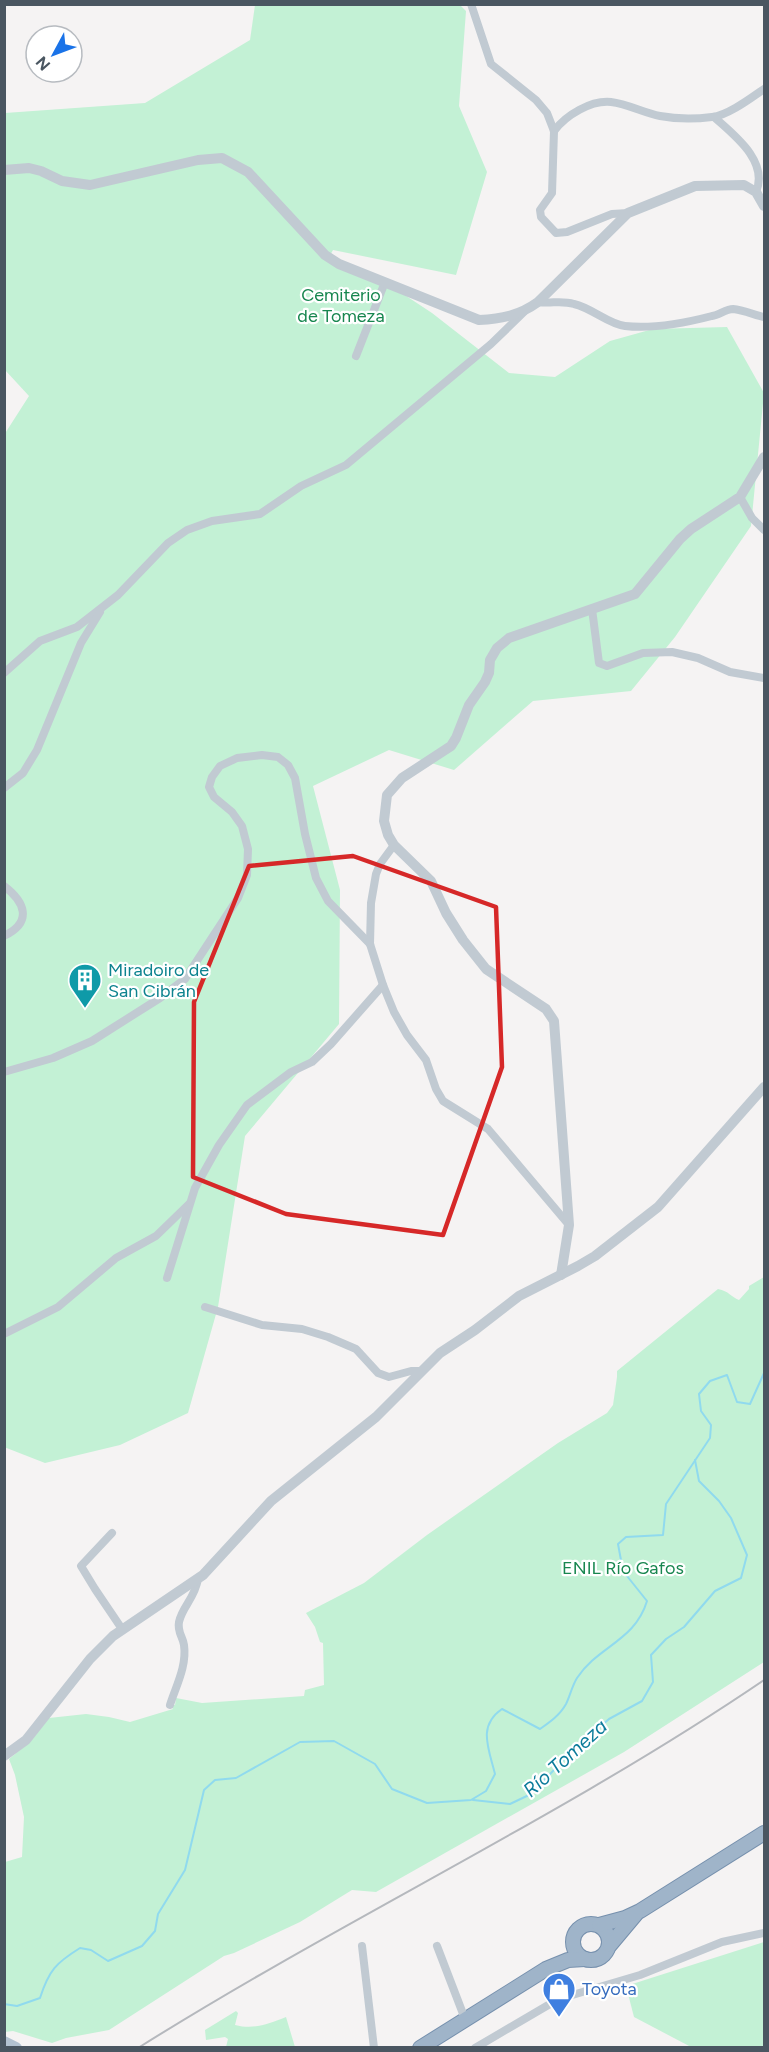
<svg xmlns="http://www.w3.org/2000/svg" width="769" height="2052" font-family="Figtree,sans-serif">
<rect width="100%" height="100%" fill="#f5f3f3"/>
<g fill="#c3f1d5">
<polygon points="459,4 466,11 459,106 487,172 456,275 333,250 327,261 385,282 432,313 509,373 555,377 610,341 653,329 727,327 764,393 751,526 675,637 631,691 533,701 454,770 389,750 313,786 340,890 339,1024 245,1136 218,1307 188,1413 120,1445 45,1463 4,1447 4,435 29,396 5,370 5,113 145,103 250,40 255,5"/>
<path d="M764,1277V1662L624,1752L376,1892L352,1890L300,1922L234,1953L224,1956L109,2030L66,2038L52,2043L13,2031L5,2032V1862L22,1857L24,1817L15,1775L9,1759L31,1741L49,1718L86,1714L109,1717L130,1722L173,1709L170,1705H175L176,1698L202,1703L304,1696L305,1690L324,1685L323,1643L320,1642L315,1627L306,1613L364,1583L427,1535L558,1443L607,1413L613,1405L617,1377V1371L718,1289C729,1291 731,1297 739,1300L749,1289V1286Z"/>
<polygon points="764,1942 764,2047 691,2047 634,2017 626,1986"/>
<path d="M236,2011L238,2013L235,2025C254,2030 268,2024 286,2017L295,2047H226L228,2039L225,2037L206,2040L205,2030Z"/>
</g>
<g fill="none" stroke-linecap="round" stroke-linejoin="round">
<g stroke="#90daee" stroke-width="2">
<polyline points="473,1800 510,1804 531,1794 573,1750 609,1719 642,1701 653,1682 651,1655 666,1639 684,1627 715,1591 741,1578 747,1555 731,1518 719,1501 699,1481 695,1460"/>
<path d="M4,2004L17,2006L40,1998C49,1970 56,1963 80,1948L91,1950L108,1961L142,1946L155,1931L158,1914L185,1870L204,1790L215,1780L236,1778L300,1742L334,1741L375,1764L392,1789L427,1803L471,1800L486,1791L495,1774C489,1749 477,1726 502,1709L540,1729C550,1722 560,1715 566,1704C570,1696 572,1686 577,1678C598,1646 635,1641 647,1601L623,1571L618,1544L626,1537L663,1535L666,1504L710,1438L711,1425L701,1411L699,1394L710,1381L727,1375L737,1402L750,1404L764,1373"/>
</g>
<g stroke="#7690ad" stroke-width="16">
<g id="trunk">
<circle cx="591" cy="1942" r="18"/>
<polyline points="599,1925 625,1918 640,1911 764,1833"/>
<polyline points="610,1945 636,1914"/>
<polyline points="420,2048 546,1969 568,1960 585,1959"/>
</g>
</g>
<g stroke="#c1cad2" stroke-width="8">
<polyline points="471,4 491,64 536,100 547,113 554,131 552,193 540,210 541,217 556,233 567,232 612,214 628,213"/>
<path d="M714,117C734,135 769,161 756,192"/>
<path d="M554,131C566,115 591,100 611,102C628,104 644,113 660,116C676,119 696,119 712,117C727,116 751,98 764,89"/>
<path d="M538,302C551,304 561,300 574,304C592,308 608,324 625,326C652,329 685,323 712,316C719,315 726,309 733,309C743,310 755,315 764,317"/>
<polyline points="356,356 385,282"/>
<polyline points="740,497 752,518 764,530"/>
<polyline points="592,609 599,663 607,666 643,653 672,652 698,658 730,672 764,678"/>
<polyline points="4,673 40,641 77,627 118,595 168,543 187,530 212,521 260,514 301,486 346,465 491,344 524,312"/>
<polyline points="4,788 23,773 37,750 81,643 100,612"/>
<polyline points="394,845 380,864 376,874 371,903 370,944 383,985 394,1012 407,1035 426,1060 436,1089 443,1101 488,1129 569,1225"/>
<path d="M4,886C25,902 33,922 4,936"/>
<polyline points="4,1072 53,1058 92,1041 160,998 185,979 238,898 247,875 248,849 242,826 232,812 214,797 209,787 212,777 220,766 237,758 262,755 278,757 288,765 295,778 305,834 316,878 328,901 370,944"/>
<polyline points="167,1278 195,1188 219,1145 247,1105 291,1072 312,1062 331,1044 383,985"/>
<polyline points="205,1307 262,1325 302,1329 328,1337 356,1349 378,1373 389,1377 411,1371 422,1371"/>
<polyline points="4,1334 58,1307 116,1258 156,1236 189,1204"/>
<polyline points="112,1533 81,1566 95,1589 122,1629"/>
<path d="M170,1705C176,1686 187,1666 184,1645C183,1637 177,1632 179,1622C182,1607 195,1598 198,1579"/>
<polyline points="362,1946 374,2048"/>
<polyline points="437,1946 465,2019"/>
<polyline points="475,2048 550,2004 569,1996 640,1975 722,1942 764,1933"/>
</g>
<g stroke="#c1cad2" stroke-width="10">
<path d="M4,170L29,168L41,171L62,181L90,185L198,160L222,158L248,172L325,255L339,264L479,320C502,319 520,315 538,302L628,213L695,186L744,185L756,192L764,206"/>
<polyline points="561,1275 569,1225 554,1021 546,1009 486,969 463,940 446,913 431,881 394,845 388,835 384,821 387,795 402,778 451,746 456,738 469,705 485,682 489,673 490,660 497,648 509,638 635,594 680,539 691,529 740,497 764,457"/>
<polyline points="4,1756 26,1740 90,1659 113,1636 203,1575 271,1501 376,1417 440,1353 475,1330 519,1296 578,1266 595,1256 658,1207 764,1087"/>
</g>
<polyline stroke="#b3c2d1" stroke-width="12" points="4,2042 16,2048"/>
<use href="#trunk" stroke="#9fb4c9" stroke-width="14"/>
<path stroke="#b5b8bd" stroke-width="2" d="M138,2048C343,1919 564,1816 764,1680"/>
</g>
<path fill="none" stroke="#d62828" stroke-width="4.5" stroke-linejoin="round" d="M353,856L496,907L502,1067L443,1235L286,1214L193,1177L194,1002L249,866Z"/>
<defs>
<g id="building-pin" transform="scale(1.725)"><path d="M0 17L-7.5 6A9.5 9.5 0 1 1 7.5 6Z" fill="#0f9aa8" stroke="#fff"/><path d="M-4-6H4V6H1V3H-1V6H-4ZM-2.5-4.3h1.7v1.8h-1.7ZM.8-4.3h1.7v1.8H.8ZM-2.5-1h1.7V.8h-1.7ZM.8-1h1.7V.8H.8Z" fill="#fff"/></g>
<g id="shop-pin" transform="scale(1.725)"><path d="M0 17L-7.5 6A9.5 9.5 0 1 1 7.5 6Z" fill="#3f7fe0" stroke="#fff"/><path d="M-5-2.5h2.3a2.7 3.5 0 0 1 5.4 0H5L5.5 6h-11ZM-1.5-2.5h3a1.5 2.3 0 0 0-3 0Z" fill="#fff"/></g>
</defs>
<g fill-rule="evenodd">
<use href="#building-pin" x="85" y="980"/>
<use href="#shop-pin" x="559" y="1989"/>
</g>
<g text-anchor="middle" dominant-baseline="central" stroke-width="4.5" stroke-linejoin="round" paint-order="stroke">
<g font-size="18" fill="#17864f" stroke="#fff">
<text x="341" y="295">Cemiterio<tspan x="341" dy="21">de Tomeza</tspan></text>
<text x="623" y="1568">ENIL Río Gafos</text>
</g>
<g font-size="18" fill="#0d838f" stroke="#fff" text-anchor="start">
<text x="108" y="970">Miradoiro de<tspan x="108" dy="21">San Cibrán</tspan></text>
</g>
<g font-size="18" fill="#366cbe" stroke="#fff" text-anchor="start">
<text x="582" y="1989">Toyota</text>
</g>
<g font-size="20" font-style="italic" fill="#0c7c9b" stroke="#fff">
<text transform="translate(565 1758) rotate(-42)">Río Tomeza</text>
</g>
</g>
<rect width="769" height="2052" fill="none" stroke="#4a5661" stroke-width="12"/>
<g transform="translate(54 54) rotate(229)"><circle r="28" fill="#ffffff" stroke="#b7bbc0" stroke-width="1.5"/>
<path d="M0-4.5L10 22L0 15L-10 22Z" fill="#1a73e8"/>
<text y="-9" font-size="16" font-weight="bold" text-anchor="middle" fill="#4a5661">N</text>
</g>
</svg>
